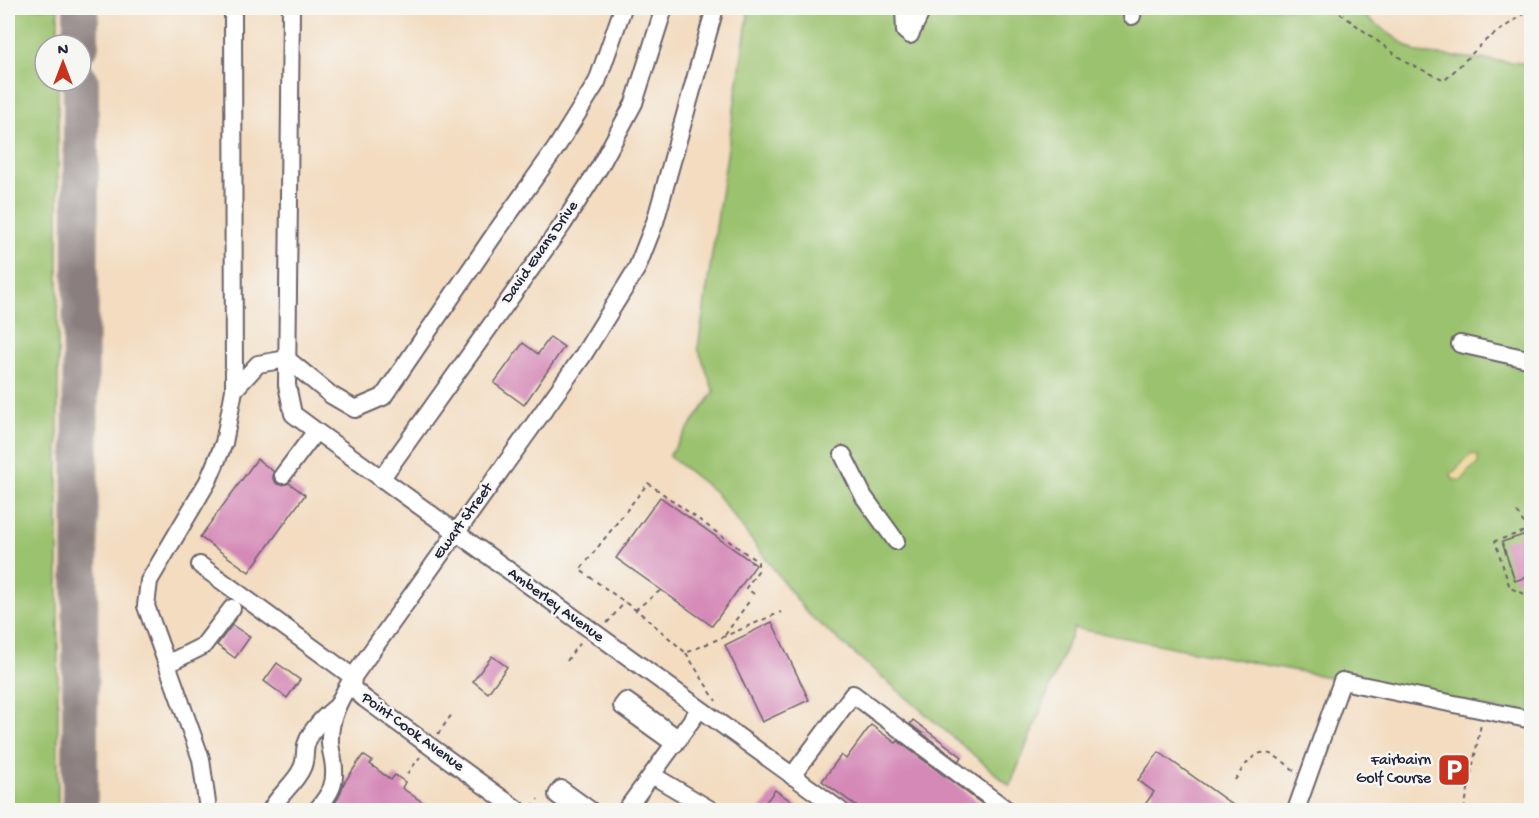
<svg xmlns="http://www.w3.org/2000/svg" width="1539" height="818" font-family="'Gochi Hand',sans-serif">
<rect width="100%" height="100%" fill="#f6f6f2"/>
<filter id="ink" filterUnits="userSpaceOnUse"><feTurbulence type="fractalNoise" baseFrequency=".0167" numOctaves="2"/><feDisplacementMap in="SourceGraphic" scale="12" xChannelSelector="R" yChannelSelector="G"/><feConvolveMatrix kernelMatrix="1 2 1 2 8 2 1 2 1" color-interpolation-filters="sRGB"/></filter>
<filter id="wash" filterUnits="userSpaceOnUse"><feTurbulence type="fractalNoise" baseFrequency=".008" numOctaves="4" result="noise"/><feDisplacementMap in="SourceGraphic" scale="24" xChannelSelector="R" yChannelSelector="G"/><feGaussianBlur stdDeviation="1.35" result="paint"/><feColorMatrix in="noise" values="0 0 0 0 0 0 0 0 0 0 0 0 0 0 0 0 0 1.4 0 .05"/><feComposite in="paint" operator="in"/></filter>
<g filter="url(#wash)">
<rect width="100%" height="100%" fill="#f3dcc0"/>
<g fill="#9bc26e" stroke="#5e7254" stroke-width="1.5">
<polygon points="8,8 58,8 58,45 45,45 45,81 58,81 58,810 8,810"/>
<polygon points="749,8 1353,8 1417,53 1531,64 1531,716 1074,628 1010,786 807,613 715,492 669,456 714,392 698,348"/>
</g>
<polygon fill="#eeda9e" stroke="#887e6c" stroke-width="1.5" points="1472,454 1478,456 1478,464 1468,471 1462,481 1452,479 1451,474"/>
<g fill="none" stroke-linecap="round" stroke-linejoin="round">
<g stroke="#8a7f7e" stroke-width="36">
<polyline points="81,45 81,8"/>
<polyline points="80,810 81,81"/>
</g>
</g>
<g id="blocks">
<g fill="#d589b7">
<polygon points="550,337 564,347 524,405 494,383 523,343 538,354"/>
<polygon points="257,459 273,471 273,479 277,484 282,485 289,483 305,495 249,572 200,537"/>
<polygon points="660,497 756,565 712,626 616,558"/>
<polygon points="1532,532 1532,575 1515,581 1502,542"/>
<polygon points="772,622 809,700 762,722 725,645"/>
<polygon points="232,625 250,637 235,658 217,645"/>
<polygon points="492,656 507,667 488,693 473,681"/>
<polygon points="277,663 300,680 287,698 264,681"/>
<polygon points="913,720 962,757 959,761 910,724"/>
<polygon points="871,725 896,743 898,741 990,810 862,810 822,781 841,755 846,759"/>
<polygon points="1159,752 1240,810 1141,810 1154,792 1138,780"/>
<polygon points="363,755 372,761 370,764 391,780 395,775 405,782 402,788 434,810 330,810 339,797 344,783"/>
<polygon points="775,790 804,810 760,810"/>
</g>
</g>
</g>
<g filter="url(#ink)">
<use href="#blocks" fill-opacity="0" stroke="#6b636a" stroke-width="1.5"/>
<g fill="none" stroke-linecap="round" stroke-linejoin="round">
<g stroke="#6b636a" stroke-width="20">
<g id="minor">
<polyline points="233,8 234,390"/>
<polyline points="291,8 287,385 293,414 316,431"/>
<polyline points="904,8 905,31 910,35 923,8"/>
<polyline points="1132,16 1133,8"/>
<polyline points="1460,344 1532,360"/>
<polyline points="843,455 864,497 896,541"/>
<polyline points="283,475 316,431 840,810"/>
<polyline points="381,479 563,224 599,168 634,103 664,8"/>
<polyline points="200,565 353,677 352,688 365,699 518,810"/>
<polyline points="232,608 203,646 167,664 146,606 149,581 208,481 224,443 234,390 258,364 287,359 331,395 355,409 383,397 496,232 556,148 597,82 623,8"/>
<polyline points="167,664 201,759 208,810"/>
<polyline points="675,744 622,706 626,701 679,739"/>
<polyline points="652,775 711,810"/>
<polyline points="792,776 853,694 1007,810"/>
<path d="M271,810C278,795 295,784 302,768C306,760 304,753 306,745C311,729 323,718 335,708"/>
<path d="M317,810C331,792 337,784 333,760C332,754 330,748 330,742C329,717 341,698 353,677L582,357L637,268L655,222L715,8"/>
<polyline points="578,810 557,795 561,789 590,810"/>
<polyline points="626,810 699,710"/>
<polyline points="1296,810 1342,681 1532,720"/>
</g>
</g>
<g stroke="#6b636a" stroke-width="2" stroke-dasharray="4.5 4.5" stroke-linecap="butt">
<polyline points="1333,8 1407,63 1445,80 1486,40 1532,8"/>
<polyline points="1517,512 1525,525 1532,528"/>
<polyline points="1532,529 1495,541 1510,588 1532,597"/>
<polyline points="754,594 746,588 758,571 758,562 648,483 580,570 644,616 686,653 781,612"/>
<polyline points="635,610 661,590"/>
<polyline points="607,623 625,602"/>
<polyline points="725,635 750,600"/>
<polyline points="686,653 716,701"/>
<polyline points="567,661 576,647 584,641"/>
<polyline points="438,734 452,714"/>
<polyline points="407,774 420,757"/>
<path d="M1235,780C1257,746 1264,745 1295,771"/>
<polyline points="532,807 538,799"/>
<polyline points="1464,810 1481,724"/>
</g>
<use href="#minor" stroke="#fff" stroke-width="16"/>
</g>
</g>
<defs>
<g id="parking-square" transform="scale(1.725)"><rect x="-9" y="-9" width="18" height="18" rx="4" fill="#c8321e" stroke="#f6f6f2"/><path d="M-3.5-5.5H1a3.5 3.5 0 0 1 0 7H-1V5.5H-3.5ZM-1-3.4V-.6H.8a1.4 1.4 0 0 0 0-2.8Z" fill="#fff"/></g>
</defs>
<g fill-rule="evenodd">
<use href="#parking-square" x="1454" y="770"/>
</g>
<g text-anchor="middle" dominant-baseline="central" stroke-width="5" stroke-linejoin="round" paint-order="stroke">
<g font-size="16" fill="#22223b" stroke="#f6f6f2">
<text transform="translate(541 253) rotate(-55)">David Evans Drive</text>
<text transform="translate(464 522) rotate(-54)">Ewart Street</text>
<text transform="translate(555 606) rotate(36)">Amberley Avenue</text>
<text transform="translate(412 733) rotate(36)">Point Cook Avenue</text>
</g>
<g font-size="16" fill="#22223b" stroke="#f6f6f2" text-anchor="end">
<text x="1431" y="761">Fairbairn<tspan x="1431" dy="18">Golf Course</tspan></text>
</g>
</g>
<rect width="1539" height="818" fill="none" stroke="#f6f6f2" stroke-width="30"/>
<g transform="translate(63 63)"><circle r="28" fill="#f6f6f2" stroke="#a1a1a9" stroke-width="1.5"/>
<path d="M0-4.5L10 22L0 15L-10 22Z" fill="#c8321e"/>
<text y="-9" font-size="16" font-weight="bold" text-anchor="middle" fill="#22223b">N</text>
</g>
</svg>
